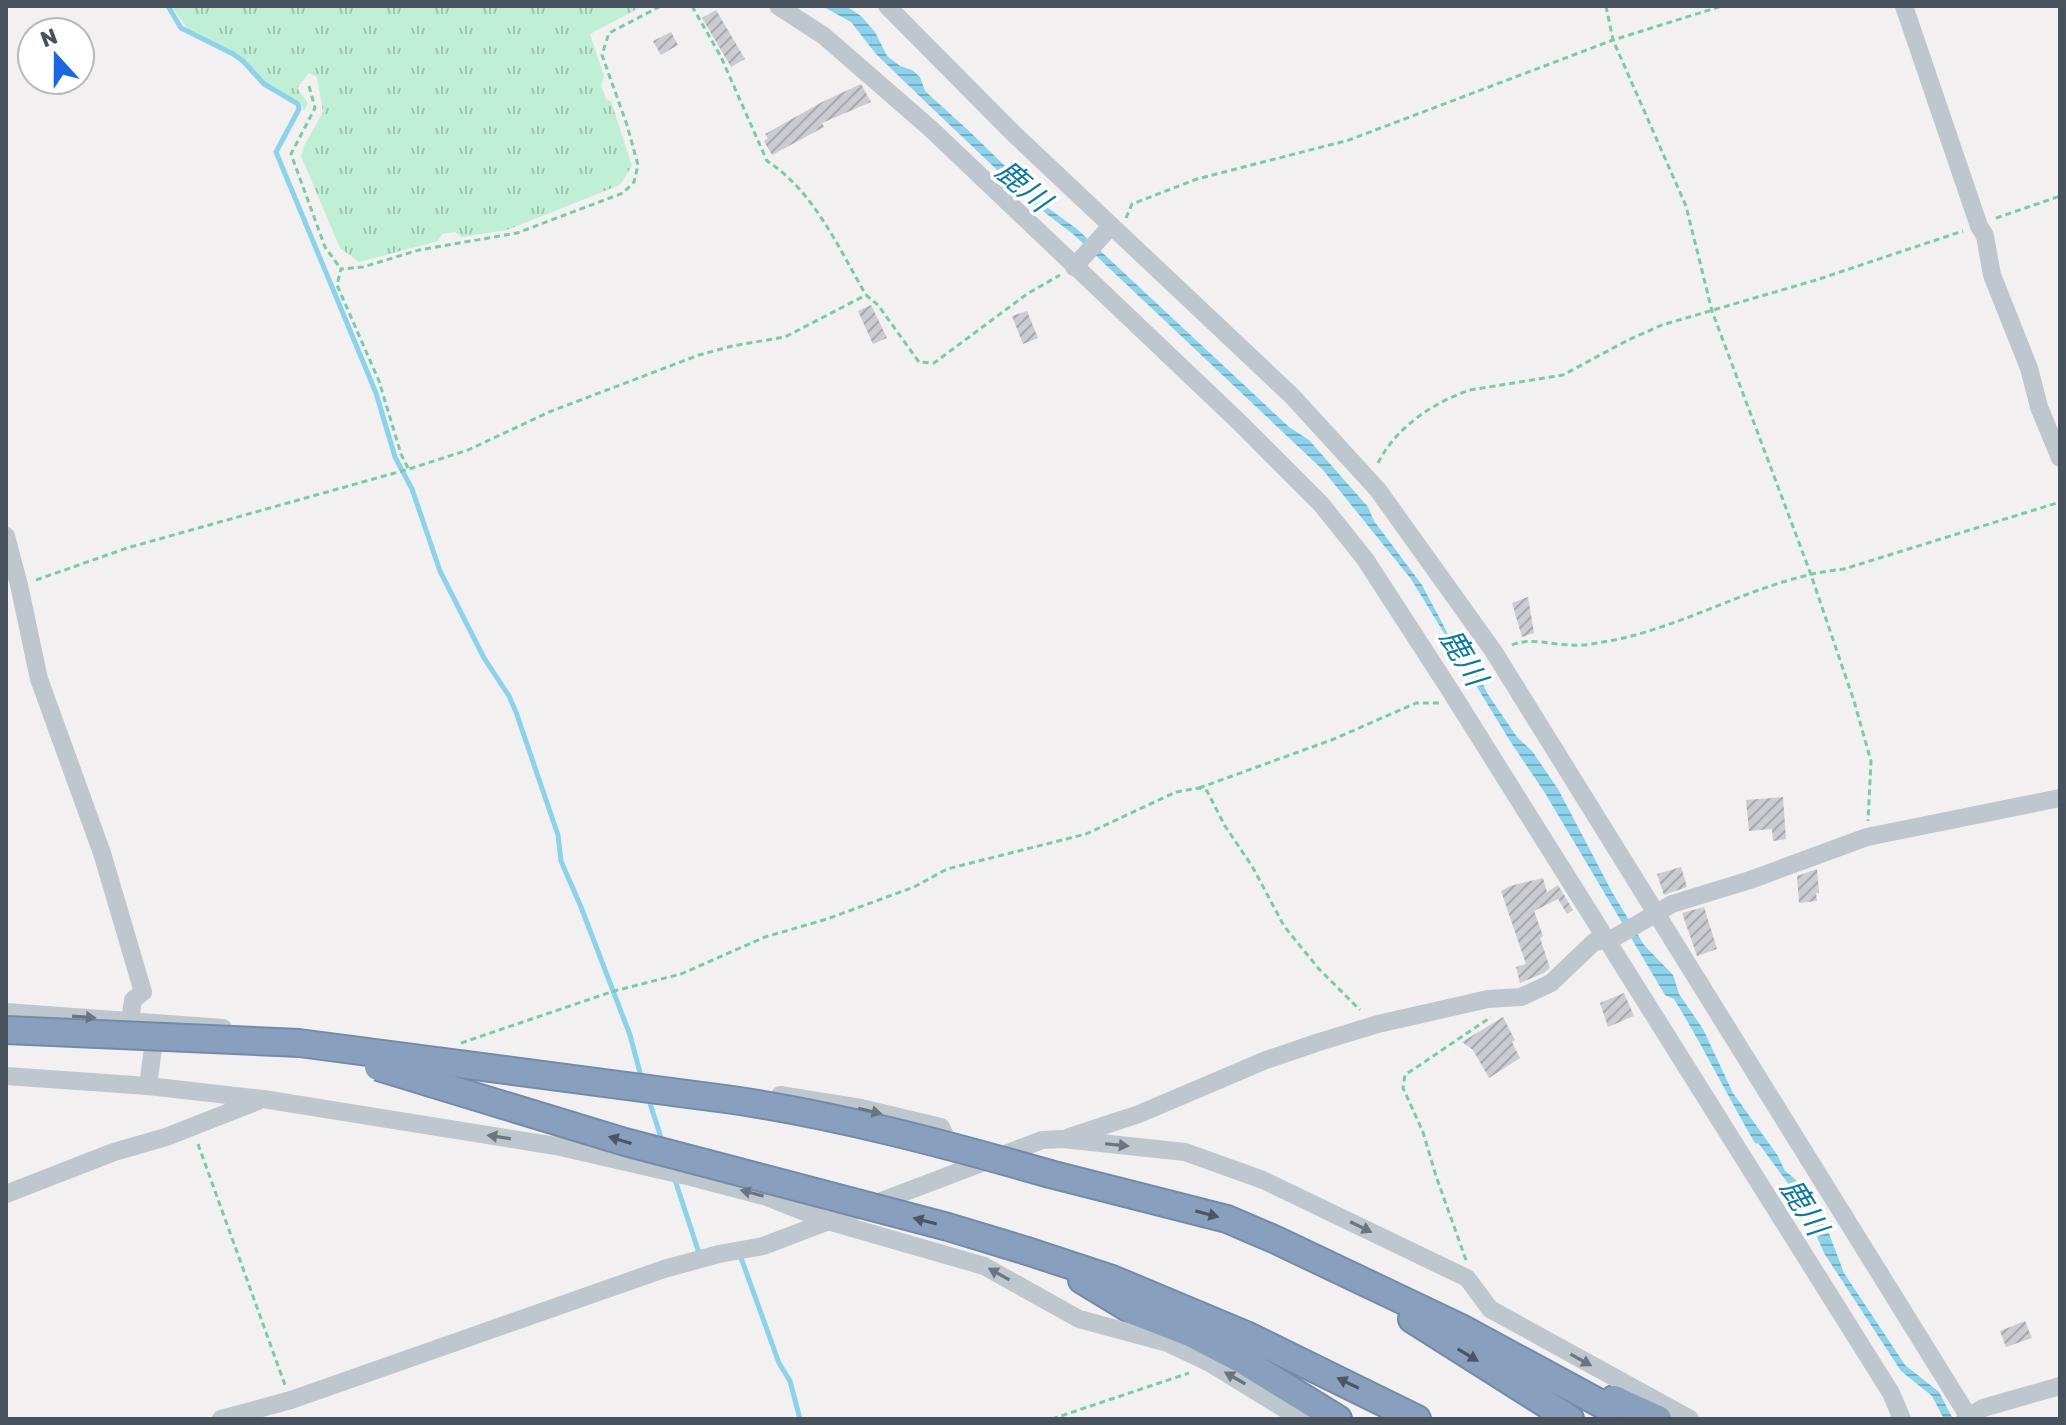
<svg xmlns="http://www.w3.org/2000/svg" width="2066" height="1425" font-family="Rubik,'Noto Sans JP',sans-serif">
<defs>
<pattern id="grass-tufts" width="24" height="20" patternUnits="userSpaceOnUse" patternTransform="scale(2)"><rect width="24" height="20" fill="#bfefd5"/><path d="M3 7l-1-3M5 7V3M7 7l1-3M15 17l-1-3M17 17v-4M19 17l1-3" fill="none" stroke="#9dc4b0"/></pattern>
<pattern id="water-rules" width="6" height="5" patternUnits="userSpaceOnUse" patternTransform="scale(2)"><rect width="6" height="5" fill="#8dd2eb"/><path d="M0 2.5h6" fill="none" stroke="#75adc2"/></pattern>
<pattern id="building-hatch" width="6" height="6" patternUnits="userSpaceOnUse" patternTransform="scale(2)"><rect width="6" height="6" fill="#caccd2"/><path d="M-1 1l2-2M0 6l6-6M5 7l2-2" fill="none" stroke="#a6a8ae"/></pattern>
</defs>
<rect width="100%" height="100%" fill="#f2f0f0"/>
<polygon fill="url(#grass-tufts)" points="171,6 643,6 590,34 604,76 601,85 606,99 611,101 632,166 620,185 507,230 462,237 455,232 442,234 438,241 359,262 340,248 301,156 304,146 323,112 317,77 309,73 297,88 308,103 304,111 300,102 265,83 243,58 188,29"/>
<path fill="url(#water-rules)" d="M822,6H846L861,16L875,32L887,56L900,66L912,70L920,77L925,91L970,132L1048,208L1077,229L1289,427L1309,440L1368,507L1374,521L1422,585L1449,636L1480,677L1487,693L1517,737L1532,751L1558,789L1612,892L1644,945L1673,975L1679,994L1703,1029L1733,1093L1778,1156L1785,1171L1795,1179L1813,1205L1828,1231L1844,1273L1905,1365L1939,1392L1953,1419H1944L1932,1396L1901,1371L1824,1253L1810,1221L1787,1182L1759,1144L1755,1143C1727,1095 1703,1046 1674,999L1665,995L1545,793L1510,741L1411,579L1323,470L1073,234L1031,202L934,110L876,54L851,22Z"/>
<g fill="none" stroke-linecap="round" stroke-linejoin="round">
<g stroke="#8dd2eb" stroke-width="5">
<polyline points="168,6 181,28 233,54 243,61 264,84 298,104 299,109 276,152 376,393 395,457 412,489 440,571 484,658 509,696 516,712 558,835 561,861 581,907 630,1035 642,1080"/>
<polyline points="648,1097 662,1141"/>
<polyline points="674,1177 699,1253 701,1252"/>
<polyline points="740,1255 779,1363 790,1381 800,1419"/>
</g>
</g>
<g fill="url(#building-hatch)">
<polygon points="716,10 745,59 731,67 702,18"/>
<polygon points="671,32 678,45 661,55 653,41"/>
<polygon points="861,84 871,102 822,123 824,127 772,155 764,141 768,138 765,134 824,101"/>
<polygon points="871,305 887,338 873,344 858,311"/>
<polygon points="1027,311 1038,338 1023,344 1012,316"/>
<polygon points="1528,597 1534,633 1522,637 1512,603"/>
<polygon points="1783,797 1786,839 1773,841 1772,829 1749,831 1746,800"/>
<polygon points="1681,867 1687,887 1664,895 1657,874"/>
<polygon points="1817,869 1819,893 1816,893 1817,901 1799,903 1797,876"/>
<polygon points="1543,878 1547,892 1558,885 1573,910 1567,914 1558,899 1534,911 1543,936 1540,938 1550,968 1544,973 1520,983 1516,967 1526,964 1501,891 1510,886"/>
<polygon points="1704,907 1717,949 1697,956 1682,913"/>
<polygon points="1624,993 1634,1016 1608,1027 1600,1003"/>
<polygon points="1503,1017 1515,1040 1512,1042 1520,1058 1489,1078 1473,1050 1462,1042"/>
<polygon points="2025,1321 2032,1338 2006,1347 2000,1331"/>
</g>
<g fill="none" stroke-linecap="round" stroke-linejoin="round">
<g stroke="#738aaa" stroke-width="30">
<g id="highway">
<polyline points="1050,1174 1227,1219 1276,1240 1461,1328 1629,1419"/>
<polyline points="1027,1251 1112,1279 1246,1335 1417,1419"/>
<polyline points="1082,1280 1133,1311 1192,1334 1242,1360 1338,1419"/>
<polyline points="1412,1319 1570,1419"/>
<polyline points="1614,1399 1658,1419"/>
</g>
</g>
<g stroke="#77cda8" stroke-width="3" stroke-dasharray="6 4" stroke-linecap="butt">
<path d="M692,6L721,57L767,161C814,191 839,249 866,295"/>
<polyline points="1606,6 1613,40 1686,206 1712,311 1810,572 1854,701 1871,761 1868,821"/>
<polyline points="309,86 315,108 291,154 325,247 341,269"/>
<polyline points="1126,218 1132,204 1197,179 1349,140 1613,40 1722,6"/>
<polyline points="1996,218 2060,196"/>
<path d="M1378,463C1396,427 1434,402 1470,390L1563,375L1628,340L1662,325L1816,280L1963,231"/>
<polyline points="408,468 401,454 379,381 337,285 341,269 363,267 419,250 517,233 623,193 634,182 638,165 627,125 602,55 609,33 661,6"/>
<polyline points="36,580 127,548 409,469 468,450 549,412 699,355 732,346 785,337 866,295 878,305 919,362 934,363 1027,294 1060,275"/>
<path d="M1512,645C1530,637 1553,645 1572,645C1582,646 1593,644 1603,642C1685,629 1761,577 1844,569L2060,502"/>
<polyline points="1199,788 1334,739 1416,703 1439,703"/>
<polyline points="461,1043 614,991 681,974 765,937 827,919 914,887 947,869 1086,834 1176,792 1199,788 1207,791 1225,826 1252,866 1284,926 1319,969 1360,1010"/>
<polyline points="198,1144 285,1385"/>
<polyline points="1466,1260 1436,1176 1423,1132 1403,1088 1405,1075 1491,1017"/>
<polyline points="1052,1419 1189,1373"/>
</g>
<g stroke="#bec6ce" stroke-width="18">
<polyline points="778,6 824,36 931,129 1238,421 1321,504 1365,559 1448,687 1891,1393 1902,1419"/>
<polyline points="887,6 1013,133 1292,396 1378,490 1494,652 1970,1419"/>
<polyline points="1904,6 1979,226 1985,236 1992,275 2029,368 2039,407 2060,458"/>
<polyline points="1074,267 1111,226"/>
<polyline points="6,536 19,585 39,679 102,853 143,992 133,1000 130,1020"/>
<polyline points="6,1012 223,1028"/>
<polyline points="6,1076 148,1086 263,1099 556,1146 691,1177 767,1197 828,1221 984,1266 1079,1319 1168,1343 1210,1363 1301,1419"/>
<polyline points="148,1086 156,1025"/>
<polyline points="780,1095 861,1108 941,1127 952,1151"/>
<polyline points="1069,1137 1139,1114 1266,1060 1316,1043 1378,1024 1488,999 1521,997 1551,983 1594,942 1612,939 1672,904 1750,880 1867,837 2060,798"/>
<polyline points="6,1194 114,1152 166,1137 258,1101"/>
<polyline points="221,1419 291,1400 664,1269 719,1254 763,1246 1042,1140 1063,1139 1185,1152 1263,1180 1467,1278 1490,1309 1690,1419"/>
<polyline points="1965,1419 1983,1408 2060,1386"/>
</g>
<use href="#highway" stroke="#889fbe" stroke-width="26"/>
<g stroke="#738aaa" stroke-width="30" stroke-linecap="butt">
<g id="highway-bridge">
<path d="M6,1030L299,1043L733,1100C840,1116 945,1144 1050,1174"/>
<polyline points="378,1067 625,1142 948,1227 1027,1251"/>
</g>
</g>
<use href="#highway-bridge" stroke="#889fbe" stroke-width="26"/>
</g>
<defs><path id="oneway-solid" d="M-6-.8H1V-3.2L6.5 0L1 3.2V.8H-6Z" transform="scale(2)"/></defs>
<g fill="#6b757f">
<use href="#oneway-solid" transform="translate(84 1017) rotate(4)"/>
<use href="#oneway-solid" transform="translate(870 1111) rotate(13)"/>
<use href="#oneway-solid" transform="translate(499 1137) rotate(-171)"/>
<use href="#oneway-solid" transform="translate(1117 1145) rotate(6)"/>
<use href="#oneway-solid" transform="translate(752 1193) rotate(-165)"/>
<use href="#oneway-solid" transform="translate(1361 1227) rotate(26)"/>
<use href="#oneway-solid" transform="translate(999 1274) rotate(-151)"/>
<use href="#oneway-solid" transform="translate(1581 1360) rotate(29)"/>
<use href="#oneway-solid" transform="translate(1235 1378) rotate(-150)"/>
</g>
<g fill="#4b5662">
<use href="#oneway-solid" transform="translate(620 1140) rotate(-163)"/>
<use href="#oneway-solid" transform="translate(1207 1214) rotate(15)"/>
<use href="#oneway-solid" transform="translate(925 1221) rotate(-166)"/>
<use href="#oneway-solid" transform="translate(1468 1355) rotate(31)"/>
<use href="#oneway-solid" transform="translate(1348 1383) rotate(-154)"/>
</g>
<g text-anchor="middle" dominant-baseline="central" stroke-width="7" stroke-linejoin="round" paint-order="stroke">
<g font-size="30" font-style="italic" fill="#0e7aa2" stroke="#fff">
<text transform="translate(1023 186) rotate(41)">鹿川</text>
<text transform="translate(1463 657) rotate(59)">鹿川</text>
<text transform="translate(1804 1207) rotate(58)">鹿川</text>
</g>
</g>
<rect width="2066" height="1425" fill="none" stroke="#48525d" stroke-width="16"/>
<g transform="translate(56 56) rotate(339)"><circle r="38" fill="#ffffff" stroke="#b6babe" stroke-width="2"/>
<path d="M0-6L14 30L0 20L-14 30Z" fill="#1b66e1"/>
<text y="-12" font-size="22" font-weight="bold" text-anchor="middle" fill="#48525d">N</text>
</g>
</svg>
